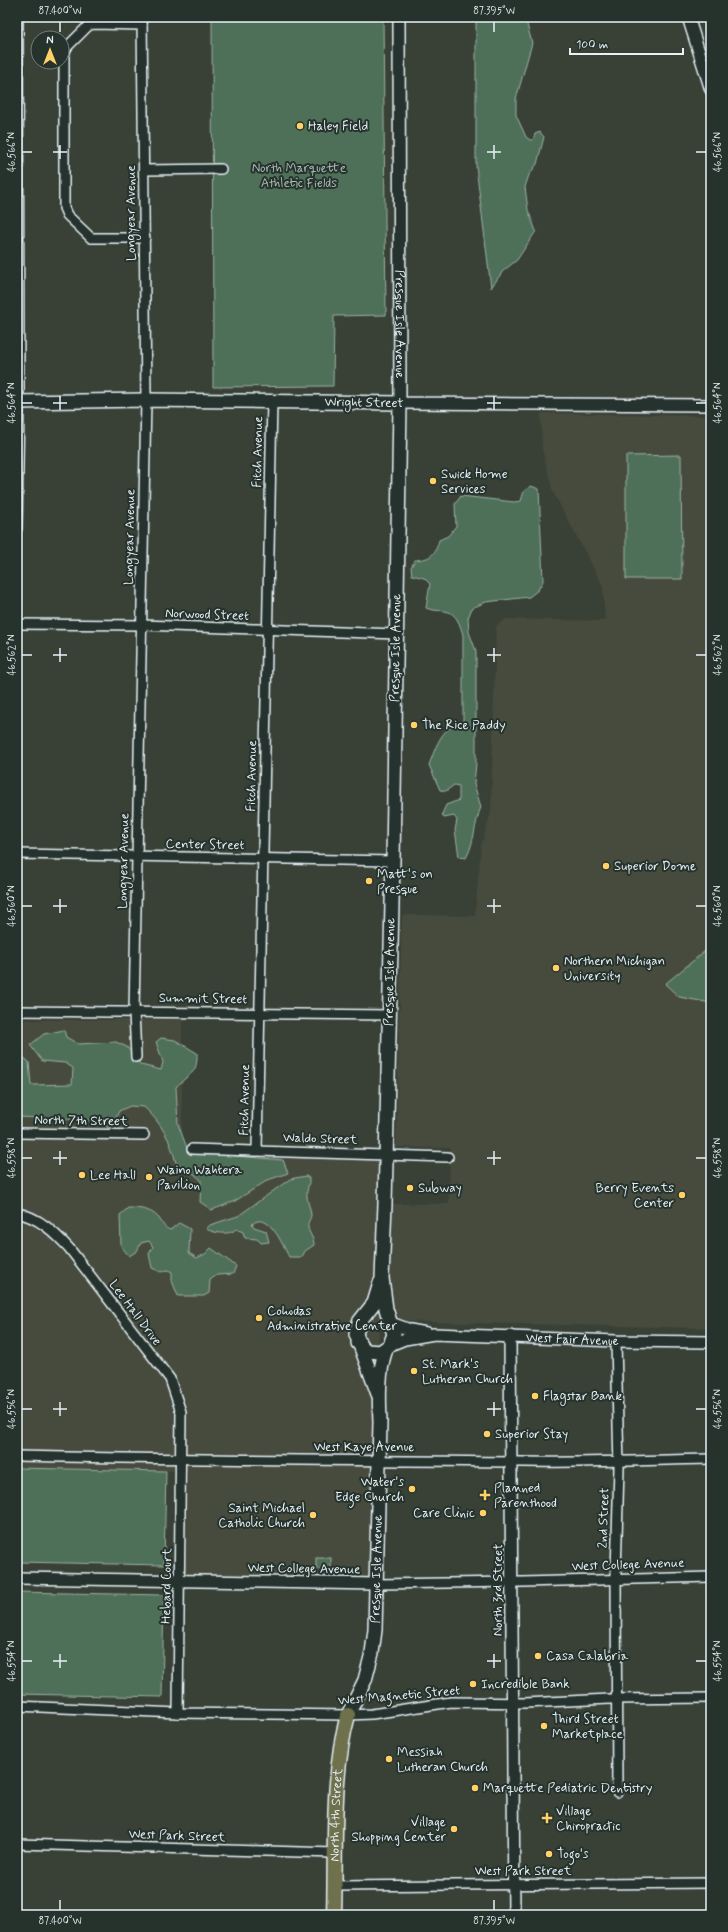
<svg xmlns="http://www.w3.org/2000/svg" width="728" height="1932" font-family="Mynerve,sans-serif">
<rect width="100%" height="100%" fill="#394137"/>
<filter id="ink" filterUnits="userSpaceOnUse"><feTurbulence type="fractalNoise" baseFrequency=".025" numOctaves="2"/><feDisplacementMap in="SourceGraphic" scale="8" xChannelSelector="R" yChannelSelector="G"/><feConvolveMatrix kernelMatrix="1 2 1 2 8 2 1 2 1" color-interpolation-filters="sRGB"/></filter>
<g filter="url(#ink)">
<polygon fill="#464b3e" points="541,413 711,416 711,1328 379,1321 372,1579 184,1579 188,1471 17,1468 17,1020 182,1020 182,1156 385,1154 385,1204 449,1204 450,1148 396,1147 402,915 475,916 481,846 491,812 496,626 506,619 605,621 603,586 553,492 542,449"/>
<g fill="#507059" stroke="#9cb0a8">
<polygon points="212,17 383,17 386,315 334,316 333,386 213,387"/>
<polygon points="476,17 525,17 532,43 516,99 516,115 526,137 530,140 533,140 535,134 540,132 544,137 537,164 529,175 525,187 528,210 536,231 517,260 503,271 491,288 476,166"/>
<polygon points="681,455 682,579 626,579 626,456"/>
<path d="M531,486L539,489L543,581L538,590L529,597L486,602L472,608L468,618L469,632L476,651V763L474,784L481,807C474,824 475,842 466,858L459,857L455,830L457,820L454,816L444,818L442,814L446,805L459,800V786L454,785L446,791L440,790L429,765C436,747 441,726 463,723V635C460,625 457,613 445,611C437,610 433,611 426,608L430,584L424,578L412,575L411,567L415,560C431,559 435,555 439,540L448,536L456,526L455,504L461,496L514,502L521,501L524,491Z"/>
<polygon points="711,946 711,1003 679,997 665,984"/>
<path d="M64,1030L66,1037L78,1044L116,1042L127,1047L141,1065L161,1070L163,1062L156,1042L161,1038L175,1040L197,1053C198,1075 189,1073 176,1087L178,1124L187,1148L201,1153L283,1160L288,1173L268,1180L235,1201L212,1210L200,1202L201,1180L188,1169L176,1163C170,1139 162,1124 144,1107L130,1106L119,1111L114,1122L110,1128L90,1120L17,1117V1052L29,1062L31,1085L72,1084L73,1068L65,1063L42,1061L30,1045L44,1034Z"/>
<path d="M306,1176L309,1178C310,1184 306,1190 307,1196C307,1203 311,1208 311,1215C311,1219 307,1222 308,1227C309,1234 314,1238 314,1245L305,1251L302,1257H289C283,1246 269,1210 252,1224L254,1227L266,1231L269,1242L261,1243L257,1239L245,1238L243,1232L236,1229C229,1236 214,1233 206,1229L210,1225L238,1216L290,1179Z"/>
<path d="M128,1208C141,1208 153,1209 161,1221C164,1226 165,1228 170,1230L179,1223L190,1229L189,1253L197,1258L205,1254L211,1248L236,1266L233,1274L217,1275L210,1280L209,1293L204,1296H178L172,1281V1272L168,1270L161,1272L152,1268L149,1254L153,1247L149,1241L141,1243L137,1251L129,1256L121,1246L120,1215Z"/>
<polygon points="17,1468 166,1471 164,1565 17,1562"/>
<rect x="316" y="1558" width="15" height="11"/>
<polygon points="17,1592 164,1595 162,1697 17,1694"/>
</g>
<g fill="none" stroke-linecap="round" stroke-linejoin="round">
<g stroke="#e8f1f8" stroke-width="12">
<g id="minor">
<polyline points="142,25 93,24 88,26 67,47 64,55 64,208 67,215 91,238 145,238"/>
<polyline points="144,170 221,169"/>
<polyline points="17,529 19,402 18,17"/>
<polyline points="17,624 142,625 397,634"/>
<polyline points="17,854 393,861"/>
<polyline points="17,1011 389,1015"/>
<polyline points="136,1057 134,1012 146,400 142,17"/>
<polyline points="17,1133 144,1135"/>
<polyline points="192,1149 448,1157"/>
<polyline points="257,1150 272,401"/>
<path d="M17,1213C39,1217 55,1233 69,1248L170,1379L181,1412L178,1713"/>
<polyline points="616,1341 619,1468 616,1573 617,1792"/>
<path d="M17,1456C186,1460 354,1460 523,1462C585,1463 648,1460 711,1459"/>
<polyline points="377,1584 523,1582 711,1577"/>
<polyline points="17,1706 178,1713 348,1715 372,1714 451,1702 525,1703 610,1699 711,1698"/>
<polyline points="17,1844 335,1853"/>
<polyline points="335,1886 711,1883"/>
</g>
</g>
<g stroke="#e8f1f8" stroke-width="14">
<g id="tertiary">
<path id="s1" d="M399,17L400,403L711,405"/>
<polyline points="688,17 711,90"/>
<polyline points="391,1323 410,1330 426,1333"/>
<polyline points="510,1336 514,1915"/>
<path id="s2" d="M390,1345L405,1339L434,1334L616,1341L711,1342"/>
<polyline points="17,1578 377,1584"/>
</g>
</g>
<g stroke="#e8f1f8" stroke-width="16">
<g id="secondary">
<polyline points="17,402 146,400 400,403 393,861 385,1204 382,1278 386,1309 394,1334 390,1345 380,1352 367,1351 358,1343"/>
<polyline points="378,1394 356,1334 359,1322 374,1303 380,1283"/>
<path id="s3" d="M348,1715L365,1680L372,1653L375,1630L380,1422C379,1398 378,1372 386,1349"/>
</g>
</g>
<g stroke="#e8f1f8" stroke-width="17">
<g id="primary">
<path id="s4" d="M334,1915C336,1852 331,1775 348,1715"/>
</g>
</g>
<use href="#minor" stroke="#26332d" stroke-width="9"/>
<use href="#tertiary" stroke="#26332d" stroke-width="11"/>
<use href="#secondary" stroke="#26332d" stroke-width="13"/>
<use href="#primary" stroke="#6e714b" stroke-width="14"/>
</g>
</g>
<path fill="none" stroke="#e8f1f8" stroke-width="1.5" d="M60,22V32M494,22V32M60,145V159M494,145V159M22,152H32M53,152H67M487,152H501M696,152H706M60,396V410M494,396V410M22,403H32M53,403H67M487,403H501M696,403H706M60,648V662M494,648V662M22,655H32M53,655H67M487,655H501M696,655H706M60,899V913M494,899V913M22,906H32M53,906H67M487,906H501M696,906H706M60,1151V1165M494,1151V1165M22,1158H32M53,1158H67M487,1158H501M696,1158H706M60,1402V1416M494,1402V1416M22,1409H32M53,1409H67M487,1409H501M696,1409H706M60,1654V1668M494,1654V1668M22,1661H32M53,1661H67M487,1661H501M696,1661H706M60,1900V1910M494,1900V1910"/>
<g fill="#ffd166" stroke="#26332d" stroke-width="1.5">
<circle cx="300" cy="126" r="4"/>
<circle cx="433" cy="481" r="4"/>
<circle cx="414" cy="725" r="4"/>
<circle cx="606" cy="866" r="4"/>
<circle cx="369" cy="881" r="4"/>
<circle cx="556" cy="968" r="4"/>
<circle cx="82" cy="1175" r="4"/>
<circle cx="149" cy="1177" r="4"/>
<circle cx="410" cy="1188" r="4"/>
<circle cx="682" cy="1195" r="4"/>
<circle cx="259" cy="1318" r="4"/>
<circle cx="414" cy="1371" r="4"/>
<circle cx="535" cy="1396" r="4"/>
<circle cx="487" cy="1434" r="4"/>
<circle cx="412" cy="1489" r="4"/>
<path d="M483 1489h4v4h4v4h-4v4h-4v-4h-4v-4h4z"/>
<circle cx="483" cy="1513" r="4"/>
<circle cx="313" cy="1515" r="4"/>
<circle cx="538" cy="1656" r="4"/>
<circle cx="473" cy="1684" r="4"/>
<circle cx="544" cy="1726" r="4"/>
<circle cx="389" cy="1759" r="4"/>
<circle cx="475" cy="1788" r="4"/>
<path d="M545 1812h4v4h4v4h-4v4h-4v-4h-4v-4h4z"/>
<circle cx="454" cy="1829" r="4"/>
<circle cx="549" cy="1854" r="4"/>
</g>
<g text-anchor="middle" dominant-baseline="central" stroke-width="4" stroke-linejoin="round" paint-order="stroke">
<g font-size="13" fill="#e8f1f8" stroke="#26332d" text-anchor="start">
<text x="308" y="126">Haley Field</text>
<text x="441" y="474">Swick Home<tspan x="441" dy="15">Services</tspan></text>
<text x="422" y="725">The Rice Paddy</text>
<text x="614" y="866">Superior Dome</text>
<text x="377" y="874">Matt's on<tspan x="377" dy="15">Presque</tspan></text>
<text x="564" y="961">Northern Michigan<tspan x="564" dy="15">University</tspan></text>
<text x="157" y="1170">Waino Wahtera<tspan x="157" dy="15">Pavilion</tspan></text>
<text x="90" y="1175">Lee Hall</text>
<text x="418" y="1188">Subway</text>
<text x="674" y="1188" text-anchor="end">Berry Events<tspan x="674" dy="15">Center</tspan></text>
<text x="267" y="1311">Cohodas<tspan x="267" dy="15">Administrative Center</tspan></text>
<text x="422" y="1364">St. Mark's<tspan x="422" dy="15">Lutheran Church</tspan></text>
<text x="543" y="1396">Flagstar Bank</text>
<text x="495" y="1434">Superior Stay</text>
<text x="404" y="1482" text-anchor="end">Water's<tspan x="404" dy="15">Edge Church</tspan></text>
<text x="494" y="1488">Planned<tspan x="494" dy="15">Parenthood</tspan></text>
<text x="305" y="1508" text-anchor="end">Saint Michael<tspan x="305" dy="15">Catholic Church</tspan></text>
<text x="475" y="1513" text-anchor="end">Care Clinic</text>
<text x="546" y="1656">Casa Calabria</text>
<text x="481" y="1684">Incredible Bank</text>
<text x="552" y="1719">Third Street<tspan x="552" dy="15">Marketplace</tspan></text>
<text x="397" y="1752">Messiah<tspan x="397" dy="15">Lutheran Church</tspan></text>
<text x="483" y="1788">Marquette Pediatric Dentistry</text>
<text x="556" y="1811">Village<tspan x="556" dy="15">Chiropractic</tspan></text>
<text x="446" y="1822" text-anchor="end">Village<tspan x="446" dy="15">Shopping Center</tspan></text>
<text x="557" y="1854">Togo's</text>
</g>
<g font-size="13" fill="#abbdb8" stroke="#26332d">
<text x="299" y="168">North Marquette<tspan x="299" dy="15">Athletic Fields</tspan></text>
</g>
<g font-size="13" fill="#e8f1f8" stroke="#26332d">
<text transform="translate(131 213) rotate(-90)">Longyear Avenue</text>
<text stroke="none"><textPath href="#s1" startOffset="307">Presque Isle Avenue</textPath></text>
<text transform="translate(364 403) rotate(1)">Wright Street</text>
<text transform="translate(258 452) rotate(-89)">Fitch Avenue</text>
<text transform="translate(130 537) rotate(-89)">Longyear Avenue</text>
<text transform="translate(207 615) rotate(2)">Norwood Street</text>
<text transform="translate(396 648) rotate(-89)">Presque Isle Avenue</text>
<text transform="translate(252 776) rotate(-89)">Fitch Avenue</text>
<text transform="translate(205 845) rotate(1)">Center Street</text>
<text transform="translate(124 861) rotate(-89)">Longyear Avenue</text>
<text transform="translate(390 972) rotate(-89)">Presque Isle Avenue</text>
<text transform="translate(203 999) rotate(1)">Summit Street</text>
<text transform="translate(245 1100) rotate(-89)">Fitch Avenue</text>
<text transform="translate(81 1121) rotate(1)">North 7th Street</text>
<text transform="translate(320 1139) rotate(2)">Waldo Street</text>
<text transform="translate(135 1313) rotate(53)">Lee Hall Drive</text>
<text stroke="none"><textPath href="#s2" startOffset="184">West Fair Avenue</textPath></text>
<text x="364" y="1447">West Kaye Avenue</text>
<text transform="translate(604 1518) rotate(-88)">2nd Street</text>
<text transform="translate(628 1565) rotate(-2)">West College Avenue</text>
<text transform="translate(304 1569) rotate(1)">West College Avenue</text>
<text stroke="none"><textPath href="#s3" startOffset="151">Presque Isle Avenue</textPath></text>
<text transform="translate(167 1586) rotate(-89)">Hebard Court</text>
<text transform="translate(498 1590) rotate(-90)">North 3rd Street</text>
<text transform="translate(399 1696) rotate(-5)">West Magnetic Street</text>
<text stroke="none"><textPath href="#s4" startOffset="100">North 4th Street</textPath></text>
<text transform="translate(177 1836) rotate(2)">West Park Street</text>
<text x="523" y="1871">West Park Street</text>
</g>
</g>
<rect width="728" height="1932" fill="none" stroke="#26332d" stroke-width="44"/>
<g transform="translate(50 50)"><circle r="19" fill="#26332d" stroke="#747f7e"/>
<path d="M0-3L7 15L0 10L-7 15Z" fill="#ffd166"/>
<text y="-6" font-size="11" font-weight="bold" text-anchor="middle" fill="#e8f1f8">N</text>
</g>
<path d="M570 48v6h113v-6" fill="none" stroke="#e8f1f8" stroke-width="2"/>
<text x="576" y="48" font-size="12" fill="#e8f1f8" stroke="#26332d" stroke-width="3" paint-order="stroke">100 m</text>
<rect x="22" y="22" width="684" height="1888" fill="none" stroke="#e8f1f8" stroke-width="1.5"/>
<g font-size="10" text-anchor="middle" fill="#e8f1f8">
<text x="60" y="14">87.400°W</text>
<text x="494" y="14">87.395°W</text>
<text transform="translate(11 152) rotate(-90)" y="4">46.566°N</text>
<text transform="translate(717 152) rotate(-90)" y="4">46.566°N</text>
<text transform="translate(11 403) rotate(-90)" y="4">46.564°N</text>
<text transform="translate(717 403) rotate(-90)" y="4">46.564°N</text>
<text transform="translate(11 655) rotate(-90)" y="4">46.562°N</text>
<text transform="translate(717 655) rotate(-90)" y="4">46.562°N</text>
<text transform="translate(11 906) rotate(-90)" y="4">46.560°N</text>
<text transform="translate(717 906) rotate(-90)" y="4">46.560°N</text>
<text transform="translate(11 1158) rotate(-90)" y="4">46.558°N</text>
<text transform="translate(717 1158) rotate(-90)" y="4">46.558°N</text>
<text transform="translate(11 1409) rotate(-90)" y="4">46.556°N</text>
<text transform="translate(717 1409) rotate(-90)" y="4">46.556°N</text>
<text transform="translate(11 1661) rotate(-90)" y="4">46.554°N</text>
<text transform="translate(717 1661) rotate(-90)" y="4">46.554°N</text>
<text x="60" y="1924">87.400°W</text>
<text x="494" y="1924">87.395°W</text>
</g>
</svg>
